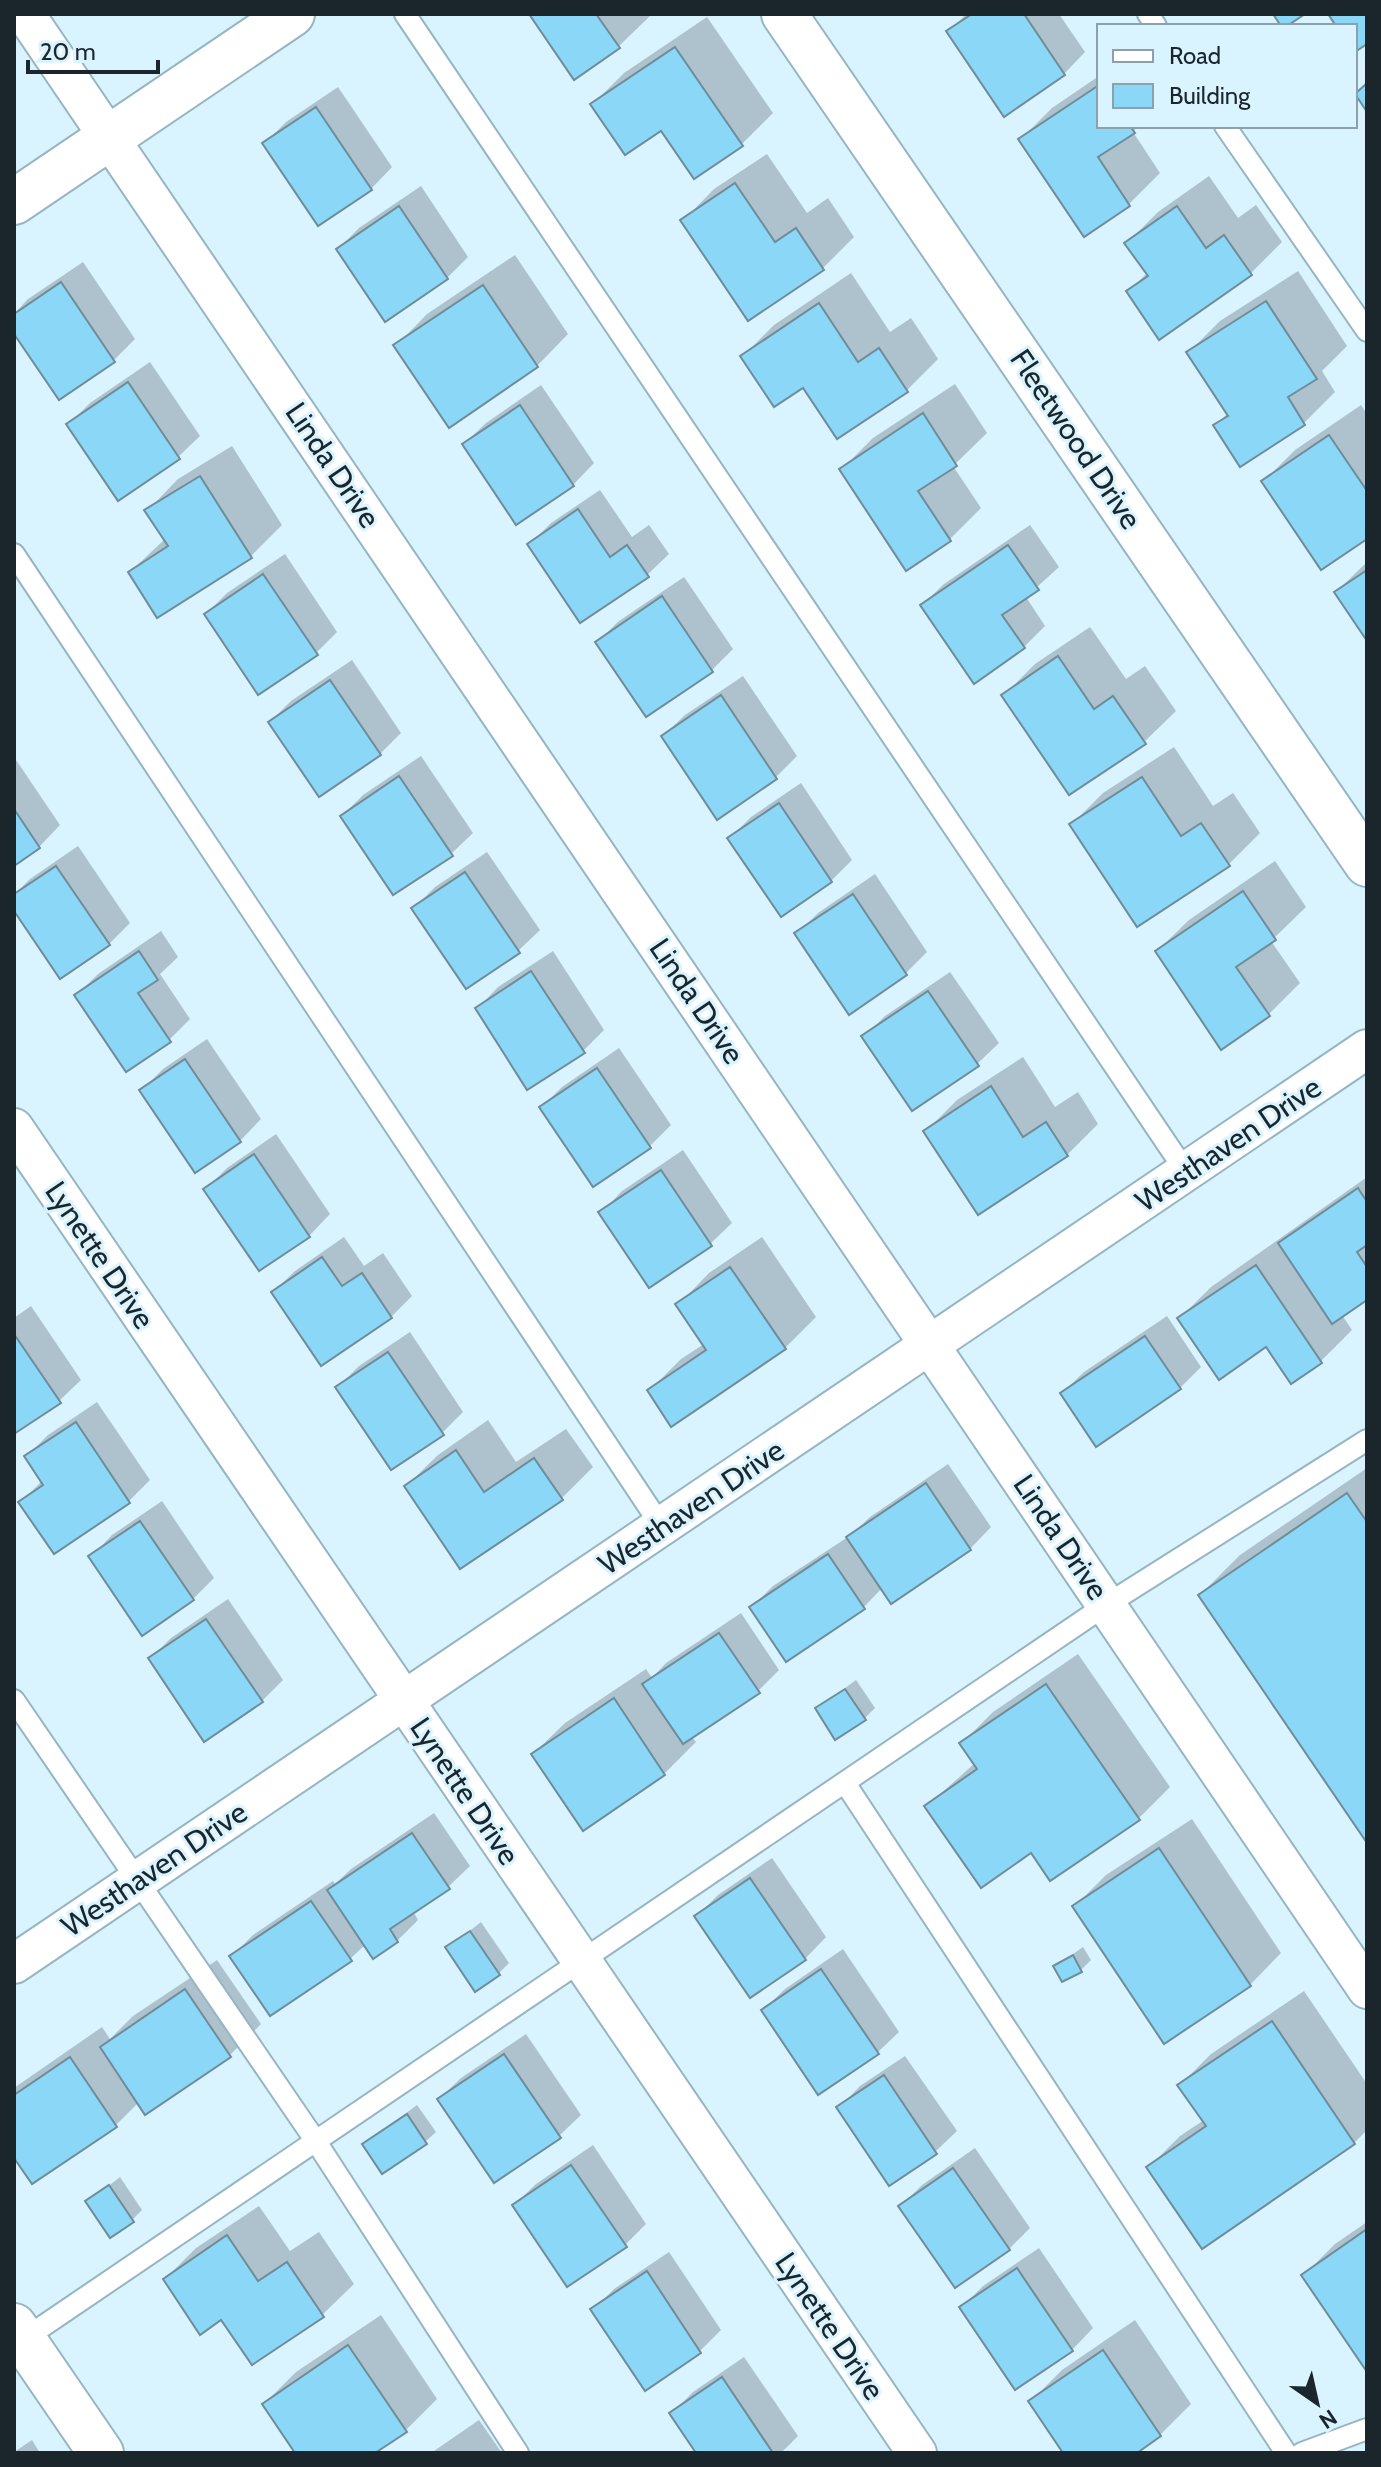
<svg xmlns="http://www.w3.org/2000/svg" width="1381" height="2467" font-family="Cabin,sans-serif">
<rect width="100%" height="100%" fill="#d9f3ff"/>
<g fill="#0003">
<polygon points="532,14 649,14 650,16 618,47"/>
<polygon points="966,14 1059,14 1085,52 1064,74 949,32"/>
<polygon points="707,17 773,113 741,145 662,128 593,104 624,73"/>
<polygon points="1099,76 1099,126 1138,126 1133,132 1160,173 1129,204 1085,234 1021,139 1052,108"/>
<polygon points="338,87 392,167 371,189 319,224 265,143 286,122"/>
<polygon points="767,154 807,213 828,198 854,237 823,268 683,221 714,189"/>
<polygon points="1209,176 1238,218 1256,205 1282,242 1251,273 1128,292 1148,272 1127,243 1158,212"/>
<polygon points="421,186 468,257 447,278 338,249 359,228"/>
<polygon points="515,255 568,334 537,366 396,346 427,314"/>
<polygon points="83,262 135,339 114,360 59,397 14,330 14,314 28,299"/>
<polygon points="1298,271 1347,346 1322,371 1335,392 1304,423 1240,464 1216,425 1228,413 1189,352 1220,321"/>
<polygon points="851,273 890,332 911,318 938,359 907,390 837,436 803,385 743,356 774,325"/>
<polygon points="150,362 200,436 178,457 69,424 90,403"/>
<polygon points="955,384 987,433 953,466 981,508 950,539 841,470 873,438"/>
<polygon points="541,385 594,463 573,485 464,444 486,423"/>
<polygon points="1361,405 1367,414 1367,537 1263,482 1295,450"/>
<polygon points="232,446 282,525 251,556 130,572 165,539 147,511 178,479"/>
<polygon points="600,490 632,537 649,525 669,554 647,575 530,544 551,523"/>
<polygon points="1030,525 1059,567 1026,597 1045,626 1024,647 922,605 944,584"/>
<polygon points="285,554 337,632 316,653 206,614 227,593"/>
<polygon points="1367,562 1367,637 1336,592"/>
<polygon points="684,577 733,649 712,670 597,642 619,621"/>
<polygon points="1090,627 1126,679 1145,666 1176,711 1144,742 1004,695 1035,664"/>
<polygon points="352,660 401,733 380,754 270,722 291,701"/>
<polygon points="743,676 797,756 776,777 718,817 663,736 685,715"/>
<polygon points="1174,747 1213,806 1233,793 1260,833 1228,865 1072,824 1103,793"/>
<polygon points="421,756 473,833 451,854 342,816 363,795"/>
<polygon points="14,757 60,825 39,847 14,863"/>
<polygon points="801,783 852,860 831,881 730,838 751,817"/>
<polygon points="78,846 130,923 109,944 14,907 14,895 30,879"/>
<polygon points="487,852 540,930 518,951 414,908 435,887"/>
<polygon points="1275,861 1306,907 1271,941 1300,983 1268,1015 1157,951 1189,920"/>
<polygon points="875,874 927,952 906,973 849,1012 797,934 818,913"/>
<polygon points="161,931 178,957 160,974 190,1019 169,1040 77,995 98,974"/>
<polygon points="553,951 604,1030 583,1051 477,1009 498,987"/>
<polygon points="950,972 999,1043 977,1064 864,1037 885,1016"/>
<polygon points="207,1039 261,1119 240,1141 142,1090 163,1069"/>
<polygon points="619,1048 671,1125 650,1146 593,1185 541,1108 562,1087"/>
<polygon points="1023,1057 1055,1107 1078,1092 1098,1124 1067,1155 926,1131 957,1100"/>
<polygon points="276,1134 330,1214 309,1236 260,1269 206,1189 227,1168"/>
<polygon points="683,1150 732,1223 710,1244 601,1213 622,1191"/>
<polygon points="1367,1177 1367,1298 1342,1315 1352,1330 1321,1361 1291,1381 1267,1345 1180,1318 1211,1287"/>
<polygon points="344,1237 364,1266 383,1253 412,1296 391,1317 273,1292 295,1271"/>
<polygon points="762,1237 816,1317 785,1348 649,1391 681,1359 704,1344 678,1305 709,1273"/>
<polygon points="31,1306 81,1380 59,1401 14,1432 14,1318"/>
<polygon points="1167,1316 1201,1367 1180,1388 1062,1393 1084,1372"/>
<polygon points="410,1332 463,1412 442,1433 338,1387 359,1366"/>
<polygon points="97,1402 150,1480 129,1501 54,1551 21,1502 43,1480 27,1456 48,1435"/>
<polygon points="488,1420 516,1462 566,1429 593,1467 561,1499 406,1486 438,1455"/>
<polygon points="948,1464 991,1527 970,1549 882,1588 864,1607 787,1659 752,1607 773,1586 851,1535 870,1517"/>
<polygon points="1367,1468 1367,1839 1200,1595 1240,1555"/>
<polygon points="162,1501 214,1578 193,1599 91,1557 112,1535"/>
<polygon points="228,1599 283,1680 262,1701 150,1659 171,1638"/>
<polygon points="741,1613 779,1670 758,1691 691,1736 696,1742 664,1774 583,1828 533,1754 565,1723 646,1669 652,1678 666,1663"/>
<polygon points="1078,1654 1170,1787 1138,1819 1032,1851 927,1806 975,1763 962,1743 993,1712"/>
<polygon points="856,1680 875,1708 864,1719 818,1708"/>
<polygon points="434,1813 470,1866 448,1887 413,1911 418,1920 397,1941 366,1944 350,1959 232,1956 253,1935 333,1881 335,1884 351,1869"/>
<polygon points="1192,1819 1281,1953 1250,1985 1075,1906 1106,1875"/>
<polygon points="772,1858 826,1937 805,1959 697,1916 718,1895"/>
<polygon points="481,1922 509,1963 499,1973 448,1948"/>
<polygon points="1083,1947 1091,1960 1081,1970 1055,1967"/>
<polygon points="843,1949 899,2032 877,2053 763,2010 785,1989"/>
<polygon points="217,1960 261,2024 229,2056 139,2102 116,2125 33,2182 14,2154 14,2088 102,2027 110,2039 133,2016"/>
<polygon points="1304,1991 1367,2084 1367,2130 1354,2143 1202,2247 1149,2167 1180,2136 1204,2120 1180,2085 1211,2054"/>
<polygon points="526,2034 581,2115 559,2136 439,2099 461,2078"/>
<polygon points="905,2056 957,2131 935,2152 839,2108 860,2086"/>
<polygon points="417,2105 436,2132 425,2142 365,2144"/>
<polygon points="593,2145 646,2224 625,2245 514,2205 536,2184"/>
<polygon points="975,2148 1030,2228 1009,2249 901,2206 922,2185"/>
<polygon points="120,2177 142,2210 132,2220 88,2202"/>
<polygon points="259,2206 290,2251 319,2232 354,2284 322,2315 222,2318 165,2279 196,2248"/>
<polygon points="1367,2222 1367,2368 1304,2275 1335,2244"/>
<polygon points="1039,2248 1093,2328 1072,2350 962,2307 983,2286"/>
<polygon points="669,2252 721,2330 700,2351 646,2388 593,2310 614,2289"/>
<polygon points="381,2315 437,2399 406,2430 371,2453 298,2453 264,2404 296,2372"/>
<polygon points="1135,2320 1191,2404 1160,2435 1133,2453 1066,2453 1031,2401 1062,2370"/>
<polygon points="744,2357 798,2436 781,2453 699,2453 672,2413 693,2392"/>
<polygon points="479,2420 502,2453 431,2453"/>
<polygon points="32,2440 40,2453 14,2453 14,2452"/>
</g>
<g fill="#8ad7f7" stroke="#6e8c99" stroke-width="2">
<polygon points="529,14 596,14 620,48 574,80"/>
<polygon points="972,14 1024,14 1065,75 1004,117 946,31"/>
<polygon points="1273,14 1305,14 1287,26 1281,26"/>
<polygon points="1328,14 1367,14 1367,44 1355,52 1355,26 1336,26"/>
<polygon points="675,47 743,146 694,179 661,131 625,155 590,104"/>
<polygon points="1367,83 1367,112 1355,94"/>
<polygon points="1099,85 1099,126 1130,126 1135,133 1098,157 1130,206 1084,237 1018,139"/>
<polygon points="316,107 372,190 318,226 262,143"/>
<polygon points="735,183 775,242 796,228 824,270 748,321 680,220"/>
<polygon points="399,206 448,279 385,322 336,249"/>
<polygon points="1177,206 1206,248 1224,235 1252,275 1159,340 1126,291 1148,276 1124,243"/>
<polygon points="61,282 115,362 59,400 14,334 14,314"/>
<polygon points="483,285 538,367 449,428 393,345"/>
<polygon points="1266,301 1317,379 1288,397 1305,425 1240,467 1213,425 1228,416 1186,352"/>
<polygon points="819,303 858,362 879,348 908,392 837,439 803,388 774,407 740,356"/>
<polygon points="128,382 180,459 118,501 66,424"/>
<polygon points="520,405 574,486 516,525 462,444"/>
<polygon points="923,413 957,466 918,491 951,541 906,571 839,469"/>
<polygon points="1329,435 1367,491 1367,539 1321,570 1261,481"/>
<polygon points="200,476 252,558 157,618 128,572 168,546 144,510"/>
<polygon points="578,509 610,557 627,545 649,577 580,623 527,544"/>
<polygon points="1008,545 1039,590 1002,615 1025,648 974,684 920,605"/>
<polygon points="1367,570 1367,641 1334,592"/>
<polygon points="263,574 318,655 258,695 204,614"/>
<polygon points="662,596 713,672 646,717 595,642"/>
<polygon points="1058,656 1094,709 1113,696 1146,744 1069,795 1001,695"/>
<polygon points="330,680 381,755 319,797 268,722"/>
<polygon points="721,695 777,779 717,820 661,736"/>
<polygon points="399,776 453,856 393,895 340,816"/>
<polygon points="1142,777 1181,836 1201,823 1230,866 1137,927 1069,824"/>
<polygon points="779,803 832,882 781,917 727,838"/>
<polygon points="14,809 40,848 14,866"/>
<polygon points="56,866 110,945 60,979 14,911 14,894"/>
<polygon points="465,872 520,953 466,989 411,908"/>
<polygon points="1243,891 1276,940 1236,967 1270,1016 1221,1050 1155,951"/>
<polygon points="853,894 907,975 849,1015 794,933"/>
<polygon points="139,951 158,980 138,993 171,1042 126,1072 74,995"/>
<polygon points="531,971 585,1053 527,1090 475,1008"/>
<polygon points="928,991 979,1066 912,1111 861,1036"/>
<polygon points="185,1059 241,1142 195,1173 139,1090"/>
<polygon points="597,1068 651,1148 593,1187 539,1107"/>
<polygon points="991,1086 1023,1137 1046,1122 1068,1156 978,1215 923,1131"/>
<polygon points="254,1154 310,1237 259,1271 203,1189"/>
<polygon points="661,1170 712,1246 649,1288 598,1212"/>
<polygon points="1358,1188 1367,1202 1367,1245 1357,1252 1367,1267 1367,1300 1332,1324 1278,1243"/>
<polygon points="322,1257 342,1286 362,1273 392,1318 321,1366 271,1292"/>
<polygon points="1256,1265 1322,1363 1291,1384 1266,1347 1219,1380 1177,1318"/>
<polygon points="730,1267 786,1349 671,1427 647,1390 706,1350 675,1304"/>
<polygon points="14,1334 61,1403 14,1434"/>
<polygon points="1145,1336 1181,1389 1096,1447 1060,1393"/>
<polygon points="388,1352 444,1435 391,1470 335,1387"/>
<polygon points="76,1422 130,1503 54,1554 18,1502 43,1485 24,1456"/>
<polygon points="456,1450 484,1492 534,1458 563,1500 460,1569 404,1486"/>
<polygon points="926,1483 971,1550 891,1604 846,1537"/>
<polygon points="1347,1493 1367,1522 1367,1843 1198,1595"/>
<polygon points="140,1521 194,1600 142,1636 88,1556"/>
<polygon points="828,1554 865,1609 786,1662 749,1607"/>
<polygon points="206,1619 263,1702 204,1742 148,1658"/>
<polygon points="719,1633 760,1693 683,1744 642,1684"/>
<polygon points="1046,1684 1140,1820 1050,1881 1031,1853 981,1888 924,1806 977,1769 959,1743"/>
<polygon points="845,1689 866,1720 835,1740 815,1708"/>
<polygon points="614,1698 665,1775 583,1831 531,1754"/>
<polygon points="412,1833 450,1889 390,1929 398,1942 373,1959 327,1890"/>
<polygon points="1159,1848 1251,1986 1164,2044 1072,1906"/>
<polygon points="750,1878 806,1960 750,1998 694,1916"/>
<polygon points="311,1901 352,1961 270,2016 229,1956"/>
<polygon points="470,1931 500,1975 475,1992 445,1947"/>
<polygon points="1073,1955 1082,1972 1062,1982 1053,1966"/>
<polygon points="821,1969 879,2054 818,2095 761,2010"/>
<polygon points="185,1989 231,2057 145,2115 100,2047"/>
<polygon points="1272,2021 1355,2144 1202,2249 1146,2167 1206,2126 1177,2085"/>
<polygon points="504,2054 561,2138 494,2183 437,2099"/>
<polygon points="70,2057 117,2127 32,2184 14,2158 14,2095"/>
<polygon points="884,2075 937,2154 889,2186 836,2107"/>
<polygon points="407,2114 427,2144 382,2174 362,2144"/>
<polygon points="571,2165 627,2247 567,2287 512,2205"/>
<polygon points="953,2168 1010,2250 955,2288 898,2206"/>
<polygon points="109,2185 134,2222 110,2238 85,2201"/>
<polygon points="1367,2229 1367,2372 1301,2275"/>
<polygon points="227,2235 258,2281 287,2262 324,2317 252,2365 221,2320 200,2335 163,2279"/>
<polygon points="1017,2268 1073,2351 1015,2390 959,2307"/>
<polygon points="647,2271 701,2353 645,2391 590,2309"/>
<polygon points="348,2345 407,2432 375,2453 295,2453 262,2404"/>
<polygon points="1103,2350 1161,2436 1137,2453 1063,2453 1028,2401"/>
<polygon points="722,2377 773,2453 696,2453 669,2413"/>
</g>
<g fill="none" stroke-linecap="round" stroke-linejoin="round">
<g stroke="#96b5c3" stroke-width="24">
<g id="service">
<polyline points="405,14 1186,1172"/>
<polyline points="1148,14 1156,26"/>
<polyline points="1225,126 1367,331"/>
<polyline points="14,554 662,1527"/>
<polyline points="14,1700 315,2140 518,2453"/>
<polyline points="845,1783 1286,2453"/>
<polyline points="21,2341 1106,1605 1367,1440"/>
<polyline points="1302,2453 1367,2429"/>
</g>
</g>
<g stroke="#96b5c3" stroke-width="42">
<g id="minor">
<polyline points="25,14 1367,1989"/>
<polyline points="14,1128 917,2453"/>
<polyline points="14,1964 1367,1049"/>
</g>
</g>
<g stroke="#96b5c3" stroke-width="48">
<polyline id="tertiary" points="784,14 1367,864"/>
</g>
<g stroke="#96b5c3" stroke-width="48">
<g id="secondary">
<polyline points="14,202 292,14"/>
<polyline points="14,2326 101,2453"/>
</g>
</g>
<use href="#service" stroke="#fff" stroke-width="20"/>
<use href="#minor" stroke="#fff" stroke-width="38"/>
<use href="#tertiary" stroke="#fff" stroke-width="44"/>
<use href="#secondary" stroke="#fff" stroke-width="44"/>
</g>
<g text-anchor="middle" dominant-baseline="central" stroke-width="6" stroke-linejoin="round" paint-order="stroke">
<g font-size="30" fill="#1a262b" stroke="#d9f3ff">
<text transform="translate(1076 439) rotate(56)">Fleetwood Drive</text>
<text transform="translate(333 465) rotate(56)">Linda Drive</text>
<text transform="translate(697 1001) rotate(56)">Linda Drive</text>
<text transform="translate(1228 1144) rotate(-34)">Westhaven Drive</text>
<text transform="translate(100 1255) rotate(56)">Lynette Drive</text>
<text transform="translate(691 1507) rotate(-34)">Westhaven Drive</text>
<text transform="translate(1061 1537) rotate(56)">Linda Drive</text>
<text transform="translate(465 1791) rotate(56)">Lynette Drive</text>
<text transform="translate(154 1869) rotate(-34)">Westhaven Drive</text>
<text transform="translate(830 2326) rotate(56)">Lynette Drive</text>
</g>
</g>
<rect width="1381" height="2467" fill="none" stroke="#1a262b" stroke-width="32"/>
<rect x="1097" y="24" width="260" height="104" fill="#d9f3ff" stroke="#8da1aa" stroke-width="2"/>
<rect x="1113" y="50" width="40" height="12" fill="#ffffff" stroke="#8da1aa" stroke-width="2"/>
<text x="1169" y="64" font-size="24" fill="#1a262b">Road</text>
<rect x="1113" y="84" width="40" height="24" fill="#8ad7f7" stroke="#8da1aa" stroke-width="2"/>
<text x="1169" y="104" font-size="24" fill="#1a262b">Building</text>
<g transform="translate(1317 2403) rotate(146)" stroke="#d9f3ff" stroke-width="6" paint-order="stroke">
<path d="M0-6L14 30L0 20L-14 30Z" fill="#1a262b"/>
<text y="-12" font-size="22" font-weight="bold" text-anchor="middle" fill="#1a262b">N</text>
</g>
<path d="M28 60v12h130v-12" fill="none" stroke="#1a262b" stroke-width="4"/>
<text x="40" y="60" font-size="24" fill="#1a262b" stroke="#d9f3ff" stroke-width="6" paint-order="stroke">20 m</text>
</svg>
